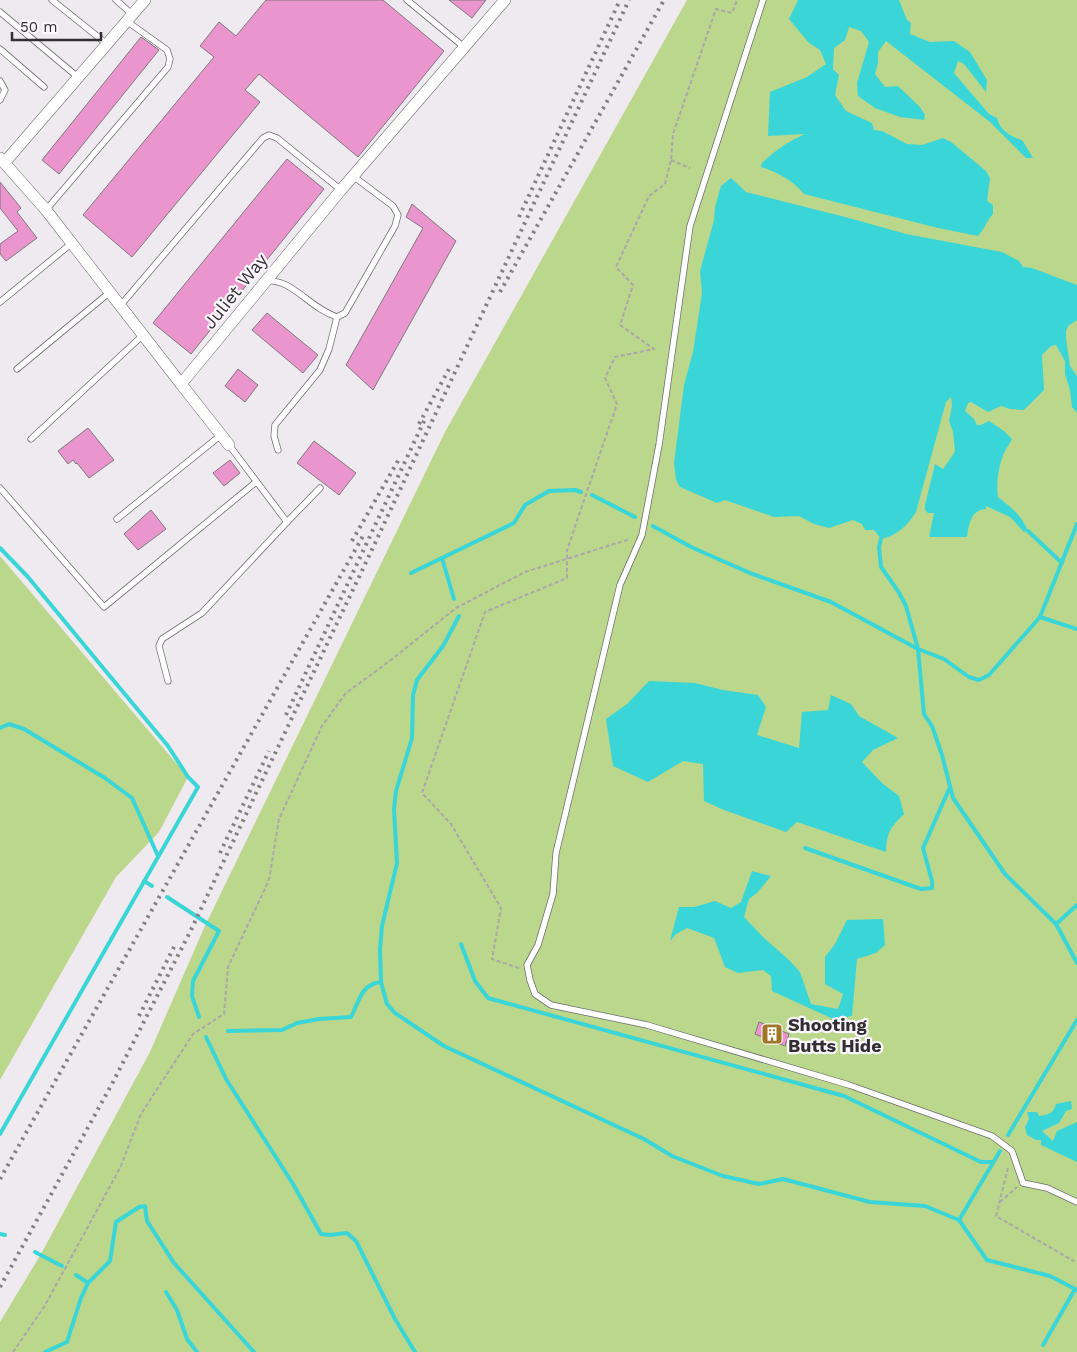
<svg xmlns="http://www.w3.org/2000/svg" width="1077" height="1352" font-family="'Work Sans',sans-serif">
<rect width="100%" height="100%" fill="#eeeaef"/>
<g fill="#bad78b">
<polygon points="687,0 1077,0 1077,1352 0,1352 0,1322 41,1254 150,1052 204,928 445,432"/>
<polygon points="0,556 188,777 159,832 116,877 0,1080"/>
</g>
<g fill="#3ad6d7">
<path d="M798,0H899L907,20L911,23L910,34L930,42L954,41L970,52L987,80L986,92L964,64L958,61L954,73L989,114L997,118C1000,130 1010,137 1022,140L1033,158H1026L990,122L886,41L878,52V63L875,74L885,87L898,86L920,107L925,115L924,120L900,117L875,108L858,96L857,83L869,42L861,31L849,27L845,40L834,48L833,69L839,75L835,95L846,111L872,123L874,130L882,131L907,144L922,145L943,138L951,142L986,171L990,178L987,201L993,205V214C986,221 985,229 978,236L938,228L804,194C792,180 779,173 761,167L762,163C779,148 784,144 805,134L768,136L770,92L807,77L826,64L820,50L809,43L789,19Z"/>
<path d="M731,178L746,192L849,218L906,234L1002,252L1019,261L1023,267L1032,268L1077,285V320L1068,326L1066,331V338L1070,366L1077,376V413L1072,407L1070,390L1065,374V361L1056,345L1051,346L1042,355L1044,390L1024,410L1010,409L1001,406L988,412L971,402L968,403L965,411L974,419L977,425H981L989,421L1004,431L1012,439C1010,444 1006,448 1004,453C998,467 996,483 998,497C1011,507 1022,516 1028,531L1024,532L1010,517L986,506V509C971,510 969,524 967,537H929L934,513H928L925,510V505L935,464L943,469L955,452L953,432L949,421L952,406L951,397L946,402L916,512C908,525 897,536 881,539L874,530H865L862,524L853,520L829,528L814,524L799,516L774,517L725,500L717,503L680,487L676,480L674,463L684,385L693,352L702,293L700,271L714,220L715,207L721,186Z"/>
<path d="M649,681L695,683L723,690L758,695L766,707L757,735L799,748L802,712L828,710L831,695L851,704L859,716L898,738L873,750L862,762L882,783L899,796L904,814C890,828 887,832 886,852L797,822L786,832L724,810L704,801L703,764L683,761L648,782L613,766L606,719L627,704Z"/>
<polygon points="752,871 771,876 757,893 749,899 744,917 764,938 788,959 800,972 811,1004 838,1009 843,994 825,984 825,957 835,944 847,920 883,919 885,945 876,953 857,959 852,1016 833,1019 772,991 771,976 763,970 738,973 725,967 714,938 687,928 676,934 670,941 679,907 694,907 715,901 731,908 741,902"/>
<path d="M1071,1101L1072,1109L1066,1111L1059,1123L1042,1131L1053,1141L1057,1131L1077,1122V1162L1041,1145V1140H1036L1027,1135L1025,1127L1029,1119L1027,1112H1037L1039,1116C1048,1115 1054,1113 1056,1104Z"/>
</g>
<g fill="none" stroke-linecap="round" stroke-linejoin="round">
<g stroke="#3ad6d7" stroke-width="4">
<polyline points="592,495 635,517"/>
<polyline points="653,526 691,547 750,573 831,602 918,649 944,659 969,677 979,680 989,675 1040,617 1077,629"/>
<polyline points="1028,531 1062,563"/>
<polyline points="881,539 879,547 881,567 898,591 906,606 918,649 924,714 932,726 942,755 953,798 1005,874 1056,924 1077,963"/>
<polyline points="0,548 28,577 104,669 168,746 188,777 198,787 0,1134"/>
<polyline points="442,558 454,599"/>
<polyline points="411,573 514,523 525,505 549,491 575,490 581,492"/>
<polyline points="459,616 443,646 417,680 413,695 412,738 396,791 394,809 397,863 382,926 380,949 381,982 387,1004 395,1013 444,1046 644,1139 672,1156 723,1176 759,1184 783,1179 870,1202 925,1206 959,1220 987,1260 1050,1276 1077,1290"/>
<polyline points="1040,617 1077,524"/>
<polyline points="0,728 9,724 24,729 105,778 132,798 158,856"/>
<polyline points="805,848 921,889 932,888 932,881 923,848 950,787"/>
<polyline points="144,881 152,886"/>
<polyline points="167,897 219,931 193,981 192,996 199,1017"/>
<polyline points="1056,924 1077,905"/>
<polyline points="461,944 475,981 488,998 844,1096 981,1162 993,1162"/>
<path d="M228,1031L282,1030L297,1023L319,1019L351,1017C359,1002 361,984 381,982"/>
<polyline points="206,1037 226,1079 293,1184 321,1234 330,1235 347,1233 356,1241 395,1319 415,1352"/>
<polyline points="1008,1135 1077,1020"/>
<polyline points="959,1220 1000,1151"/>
<polyline points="0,1234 5,1235"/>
<polyline points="35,1252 62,1266"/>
<polyline points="76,1275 88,1283"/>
<polyline points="166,1292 177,1310 187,1339 197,1352"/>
<polyline points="1043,1345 1075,1289"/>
<polyline points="45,1352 67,1342 81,1298 88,1283 110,1261 116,1222 139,1207 145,1206 147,1221 174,1263 254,1352"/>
</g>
</g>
<g fill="#ea95ce" stroke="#7f797d">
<polygon points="266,0 383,0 444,51 358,157 259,74 245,90 260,102 132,257 83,215 214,57 200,46 219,22 236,36"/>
<polygon points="449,0 486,0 472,18"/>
<polygon points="141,37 159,50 59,174 42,160"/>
<polygon points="287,159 324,189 191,354 153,323"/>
<polygon points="0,182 21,208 17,212 37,238 6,261 0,254 0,244 18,231 0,208"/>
<polygon points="412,204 456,241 373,390 346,365 423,228 406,217"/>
<polygon points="267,313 318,355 303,373 252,330"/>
<polygon points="238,369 258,385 245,402 225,386"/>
<polygon points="88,428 114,460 89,478 77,463 76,464 73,460 68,464 58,451"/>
<polygon points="314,441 356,473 339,495 297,463"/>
<polygon points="230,460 240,473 224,486 213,473"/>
<polygon points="151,510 166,529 138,550 124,534"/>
<polygon points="759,1022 789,1034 785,1046 755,1034"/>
</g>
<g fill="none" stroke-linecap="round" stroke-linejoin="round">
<g stroke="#706c71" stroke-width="7">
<g id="lane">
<polyline points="52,0 107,44"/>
<polyline points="116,0 133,15"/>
<polyline points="407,0 464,47"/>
<polyline points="763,0 690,226 659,445 642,535 620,585 556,853 553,894 538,945 527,965 530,980 535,994 551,1005 647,1025 849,1085 992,1136 1012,1151 1023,1183 1047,1188 1077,1202"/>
<polyline points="0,12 79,78"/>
<polyline points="0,49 44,87"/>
<polyline points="0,81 5,90 0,100"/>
<polyline points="46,210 168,67 170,59 167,50 128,22"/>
<path d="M267,280C273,281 281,282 286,285C305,295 316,310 337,317L345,313L395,226L398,215L393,206L353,176"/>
<polyline points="0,302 72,243"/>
<polyline points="120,306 263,138 269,135 277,138 341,190"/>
<polyline points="17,369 110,292"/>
<polyline points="31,439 143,335"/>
<polyline points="229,445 287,522 320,488"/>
<polyline points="278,450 274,436 275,425 320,370 329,349 337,317"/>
<polyline points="0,488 104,607 256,482"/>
<polyline points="117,519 221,435"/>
<polyline points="168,681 159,646 162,639 202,613 287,522"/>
</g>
</g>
<g stroke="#706c71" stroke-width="12">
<g id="street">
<polyline points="0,158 46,210 181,384 341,190 505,0"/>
<polyline points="5,162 145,0"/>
<polyline points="181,384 229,445"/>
</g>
</g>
<g stroke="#aaa6ab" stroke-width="2" stroke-dasharray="4 2.5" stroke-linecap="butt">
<polyline points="671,160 690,168"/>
<polyline points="519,968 492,959 501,908 451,824 422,793 485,612 567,578 567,550 617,404 605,378 615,357 654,349 620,325 633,285 616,267 649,196 665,184 671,160 673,134 716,9 732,13 737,0"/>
<polyline points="1008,1168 996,1216 1077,1263"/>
<polyline points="1000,1202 1017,1187"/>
<polyline points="13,1352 44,1307 120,1168 141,1114 193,1034 224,1014 228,967 269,880 279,819 322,726 346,693 387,663 456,608 525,572 630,539"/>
</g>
<use href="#lane" stroke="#fff" stroke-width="5.5"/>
<use href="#street" stroke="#fff" stroke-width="11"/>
<g stroke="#838084" stroke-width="4" stroke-dasharray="2.5 5" stroke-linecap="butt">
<polyline points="519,217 620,0"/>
<polyline points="500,292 664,0"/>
<polyline points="419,424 449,369"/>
<polyline points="352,541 399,459"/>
<polyline points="286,715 425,419"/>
<polyline points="220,853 269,751"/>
<polyline points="139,1016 175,945"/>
<polyline points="0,1179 363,536"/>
<polyline points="0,1287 113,1082 190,932 369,556 629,0"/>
</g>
</g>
<defs>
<g id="building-square" transform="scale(1.125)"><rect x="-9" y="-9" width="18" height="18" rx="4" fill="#a07626" stroke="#fcf7fd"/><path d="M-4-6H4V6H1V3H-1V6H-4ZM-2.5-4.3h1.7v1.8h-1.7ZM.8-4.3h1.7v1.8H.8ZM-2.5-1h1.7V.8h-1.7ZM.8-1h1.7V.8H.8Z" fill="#fff"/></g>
</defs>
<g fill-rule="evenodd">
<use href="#building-square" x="772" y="1034"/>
</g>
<g text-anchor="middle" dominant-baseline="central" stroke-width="4.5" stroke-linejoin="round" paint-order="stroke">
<g font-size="18" fill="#312f32" stroke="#fcf7fd">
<text transform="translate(235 291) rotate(-51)">Juliet Way</text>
</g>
<g font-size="18" font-weight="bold" fill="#312f32" stroke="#fcf7fd" text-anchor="start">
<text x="788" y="1024">Shooting<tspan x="788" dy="21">Butts Hide</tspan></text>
</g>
</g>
<path d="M12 32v8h89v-8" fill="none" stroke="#312f32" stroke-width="2.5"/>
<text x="20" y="32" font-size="15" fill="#312f32" stroke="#fcf7fd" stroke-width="4" paint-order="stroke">50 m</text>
</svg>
